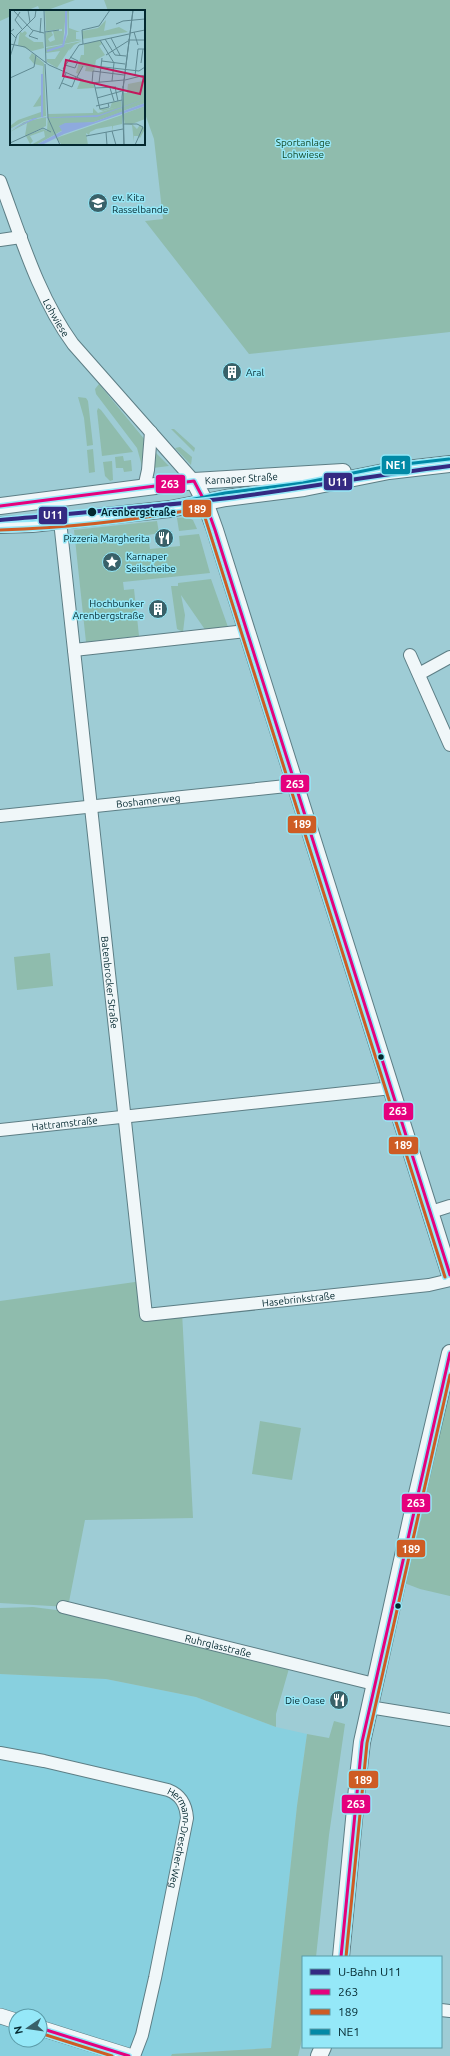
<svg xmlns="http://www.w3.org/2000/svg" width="450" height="2056" font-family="Ubuntu,sans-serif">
<rect width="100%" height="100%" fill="#9eccd5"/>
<path fill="#88d0df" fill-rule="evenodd" d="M0,1674L106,1679L196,1697L276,1727L307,1734L297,1806L271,2048L172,2054L171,2056H0ZM16,2016H40V2040H16Z"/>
<g fill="#8fbcad">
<polygon points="0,0 75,0 45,11 40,11 38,6 26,11 11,11 11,16 0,21"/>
<polygon points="104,0 450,0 450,332 249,354 145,221 163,219 154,139 144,111 144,11 108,11"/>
<polygon points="99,384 145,440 142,466 137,448 96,394 95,389"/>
<polygon points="78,397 86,398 88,401 93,445 87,446 84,418"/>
<polygon points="98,408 101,410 133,452 102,456 97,411"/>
<polygon points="171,429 174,429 195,448 194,452"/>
<polygon points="180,447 192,457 191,465 175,448"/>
<polygon points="93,449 95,472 89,473 87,450"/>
<polygon points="156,453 169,466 153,468"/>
<polygon points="123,456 124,461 131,460 132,471 124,472 123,468 116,468 115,457"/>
<polygon points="112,461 113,480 110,481 105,476 103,462"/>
<polygon points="187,517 193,520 197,529 179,531 177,518"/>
<polygon points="157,521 159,533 148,535 150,549 180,546 179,536 199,534 210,573 123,582 124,590 134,589 139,636 86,642 74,530"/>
<polygon points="211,579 228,627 206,631 181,595 185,615 183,632 177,629 171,586 178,586 178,583"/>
<polygon points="50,953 53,986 17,990 14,957"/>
<polygon points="142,1281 144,1316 182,1312 193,1518 85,1520 68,1607 0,1603 0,1301"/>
<polygon points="450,1353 450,1596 420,1589 399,1581"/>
<polygon points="260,1421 301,1428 292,1480 252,1474"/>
<polygon points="33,1607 64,1611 290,1665 276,1714 276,1727 196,1697 106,1679 0,1674 0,1608"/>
<polygon points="334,1721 345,1724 329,1835 316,1957 303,1957 303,2036 298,2056 171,2056 172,2054 271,2048 297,1806 307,1734 329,1738"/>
</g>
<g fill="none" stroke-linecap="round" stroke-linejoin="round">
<g stroke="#5d7e85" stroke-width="14">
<g id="minor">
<path id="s1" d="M0,181C21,237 38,296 73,344L194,481"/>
<polyline points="0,240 21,237"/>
<polyline points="144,488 148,470 151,432"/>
<path id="s2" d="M60,521L146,1315L429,1285L450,1280"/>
<polyline points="74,650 246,631"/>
<polyline points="410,655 450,745"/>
<polyline points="419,674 450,657"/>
<path id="s3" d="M0,816L296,785"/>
<path id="s4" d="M0,1130L392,1088"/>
<polyline points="431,1212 450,1206"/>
<path id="s5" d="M63,1607L374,1684"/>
<polyline points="369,1707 450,1720"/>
<path id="s6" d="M0,1753L44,1761L168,1790C181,1795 186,1804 187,1818L155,1978L142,2035L134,2056"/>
<polyline points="441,2010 450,2011"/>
</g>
</g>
<g stroke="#5d7e85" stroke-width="16">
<g id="tertiary">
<polyline points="0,2016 16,2021"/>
<polyline points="40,2028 129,2056"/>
</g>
</g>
<g stroke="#5d7e85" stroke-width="18">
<g id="secondary">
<polyline points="194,481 205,502 215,530 450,1275"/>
<path id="s7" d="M0,506L194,481L343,472"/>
<polyline points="0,525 32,524 170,509 226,498 304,488 389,471 450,464"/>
<polyline points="341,1957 358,1777 362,1742 412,1515 450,1353"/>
<polyline points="319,2056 323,2047"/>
</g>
</g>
<use href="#minor" stroke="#f0f7f9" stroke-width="12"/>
<use href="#tertiary" stroke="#f0f7f9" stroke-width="15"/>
<use href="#secondary" stroke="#f0f7f9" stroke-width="16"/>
<g stroke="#95e8f8" stroke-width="6">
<g id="bus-1">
<polyline points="0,506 194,481 205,502 215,530 450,1275"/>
<polyline points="341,1957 362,1742 450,1353"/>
<polyline points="40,2028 129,2056"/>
</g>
</g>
<g stroke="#95e8f8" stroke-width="6">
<g id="bus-2">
<path d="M0,530C67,528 136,520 202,508L445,1277"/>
<polyline points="346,1957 367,1743 450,1375"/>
<polyline points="40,2033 112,2056"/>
</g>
</g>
<g stroke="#95e8f8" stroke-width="6">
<polyline id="bus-3" points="0,520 32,519 169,504 225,493 303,483 388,466 449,459"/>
</g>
<use href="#bus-1" stroke="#e5007d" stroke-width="3"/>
<use href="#bus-2" stroke="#ce5c24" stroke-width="3"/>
<use href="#bus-3" stroke="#0189a6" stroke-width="3"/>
<g stroke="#95e8f8" stroke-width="7">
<path id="metro-1" d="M0,520C76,513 153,507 229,498C303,488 376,475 450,466"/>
</g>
<use href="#metro-1" stroke="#342a82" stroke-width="4"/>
</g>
<defs>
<g id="school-disc" transform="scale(1)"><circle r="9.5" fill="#396169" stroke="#95e8f8"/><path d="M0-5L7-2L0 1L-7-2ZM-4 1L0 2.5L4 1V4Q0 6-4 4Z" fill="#fff"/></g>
<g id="building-disc" transform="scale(1)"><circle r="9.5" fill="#396169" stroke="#95e8f8"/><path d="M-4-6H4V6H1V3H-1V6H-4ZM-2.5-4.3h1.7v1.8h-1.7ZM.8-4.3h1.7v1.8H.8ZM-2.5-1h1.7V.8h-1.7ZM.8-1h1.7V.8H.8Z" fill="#fff"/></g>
<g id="restaurant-disc" transform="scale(1)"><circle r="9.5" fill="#396169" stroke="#95e8f8"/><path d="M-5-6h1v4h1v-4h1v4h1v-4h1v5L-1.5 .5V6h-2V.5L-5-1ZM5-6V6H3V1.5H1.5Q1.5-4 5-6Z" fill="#fff"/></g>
<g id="sight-disc" transform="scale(1)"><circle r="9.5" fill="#396169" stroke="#95e8f8"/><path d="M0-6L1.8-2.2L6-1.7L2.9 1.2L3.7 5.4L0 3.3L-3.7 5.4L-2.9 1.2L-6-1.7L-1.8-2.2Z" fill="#fff"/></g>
</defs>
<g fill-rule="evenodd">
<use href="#school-disc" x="98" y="203"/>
<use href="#building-disc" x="232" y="372"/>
<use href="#restaurant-disc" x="164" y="538"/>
<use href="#sight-disc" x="112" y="562"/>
<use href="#building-disc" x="158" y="609"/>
<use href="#restaurant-disc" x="339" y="1700"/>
</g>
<g fill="#03282f" stroke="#95e8f8" stroke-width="1.5">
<circle cx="92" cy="512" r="5"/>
<circle cx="381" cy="1057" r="3.5"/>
<circle cx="398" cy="1606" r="3.5"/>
</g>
<g text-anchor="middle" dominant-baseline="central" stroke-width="3" stroke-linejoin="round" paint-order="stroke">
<g font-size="10" fill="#124825" stroke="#95e8f8">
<text x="303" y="142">Sportanlage<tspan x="303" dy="12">Lohwiese</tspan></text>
</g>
<g font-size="10" fill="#03282f" stroke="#95e8f8" text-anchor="start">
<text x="112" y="197">ev. Kita<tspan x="112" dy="12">Rasselbande</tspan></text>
<text x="246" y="372">Aral</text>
<text x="150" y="538" text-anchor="end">Pizzeria Margherita</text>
<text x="126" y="556">Karnaper<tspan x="126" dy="12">Seilscheibe</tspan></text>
<text x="144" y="603" text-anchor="end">Hochbunker<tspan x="144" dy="12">Arenbergstraße</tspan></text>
<text x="325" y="1700" text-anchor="end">Die Oase</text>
</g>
<g font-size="10" fill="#03282f" stroke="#95e8f8">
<text stroke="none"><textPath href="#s1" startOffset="148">Lohwiese</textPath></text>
<text stroke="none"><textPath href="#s7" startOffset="243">Karnaper Straße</textPath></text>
<text stroke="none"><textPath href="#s3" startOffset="149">Boshamerweg</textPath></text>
<text stroke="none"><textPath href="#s2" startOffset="464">Batenbrocker Straße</textPath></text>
<text stroke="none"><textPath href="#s4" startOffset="65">Hattramstraße</textPath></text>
<text stroke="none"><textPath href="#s2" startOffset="952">Hasebrinkstraße</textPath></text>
<text stroke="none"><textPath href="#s5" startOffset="160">Ruhrglasstraße</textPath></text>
<text stroke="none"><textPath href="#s6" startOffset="226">Hermann-Drescher-Weg</textPath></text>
</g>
<g font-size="10" font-weight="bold" fill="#03282f" stroke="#95e8f8" text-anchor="start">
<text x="101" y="512">Arenbergstraße</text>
</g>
</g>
<g transform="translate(10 10)">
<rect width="135" height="135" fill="#9eccd5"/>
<path d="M35,0H56L53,34L36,37L35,23L41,21L43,25L38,29L40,32L45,30L43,21H52V19L36,21ZM57,0H59V18L70,22H66V29L72,30L54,34L58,24ZM96,10L94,21L109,17L118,22L72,29V21L88,18ZM10,21L12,23L15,21L17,23L15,26L24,32H33L34,38L22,41L8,35ZM90,30L92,34L89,36L95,45L86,50L84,62L75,61L76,57L73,56L69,64L66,63L71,45H74V34ZM72,31L64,35L59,41L60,38L47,58L37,52V49H45L50,41L36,43V38ZM22,43L34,53L36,106L14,111L0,119V116L8,110L31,102V96L23,97L32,83L33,56L24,54L19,48ZM134,66L135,93L113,101V83H117L118,74L133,71ZM71,69L84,74V78L67,79ZM111,91L112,102L84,112L49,116L53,120L26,135H21L35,127L34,121L20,126L23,131L20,134L16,126L33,119L37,121L38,104L83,103V98L88,103L107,97L93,101L88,99L100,98L102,92ZM135,96V109L122,114L127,119L130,115L135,119L130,128L128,126L126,129L128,126H124V132L122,115L115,114L113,104ZM112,105V114L103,116V121L102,116L86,119L80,122L79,125L76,123L78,135H52L46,128ZM36,107V116L15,126L17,113L0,122L14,112Z" fill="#8fbcad"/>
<path d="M135,89L87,107L28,108L0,120L24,108L89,105ZM135,93V96L54,124L32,135H26L52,121L49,116L55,113L84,112Z" fill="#8eaade"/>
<path fill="none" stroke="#8eaade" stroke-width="2" d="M37,41L53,36L56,23V0M32,64V107"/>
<path fill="none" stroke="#608a93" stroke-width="1" d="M3,0L22,20L34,23M18,0L20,12M34,0L36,53M10,2L5,10L12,19M106,14L113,11L135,9M4,19L0,22L6,28M23,21L19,26L28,29M35,22L49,20M124,22L128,35M30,23L31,8M120,23L135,20M101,28L110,45M95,29L105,45L116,46M90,30L104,53L102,71M118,30H135M0,34L15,37L39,55L80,73L114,70M73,34L72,20L89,16L100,0M96,45L118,31M0,47L7,25L25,7L26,0M92,51L115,54M131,53L133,39M35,54L38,108L50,135M55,55L65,58L68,51L60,47M85,56L129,61L135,57M53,59L69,35L119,24M125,66L128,39H135M67,67L73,56M0,68L24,57L26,45M115,70L135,65M52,73L62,77L66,67M82,73L83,61L114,65M84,73L89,95M89,73L92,48M113,76L114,135M105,77L108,91M85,78L106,77M100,78L104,91M113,78L123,0M49,79L56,63M87,88L112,81M89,95L90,99L99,97L98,93M86,96L112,90M113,114H127L133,117L125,135M102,121L106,135M96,122L97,135M76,126L113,119M0,133L33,118L41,122M114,135L112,87L123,0"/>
<path fill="#c2185b" fill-opacity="0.15" stroke="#c2185b" stroke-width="2" d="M56,50L134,67L130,84L53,66Z"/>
<rect width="135" height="135" fill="none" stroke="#03282f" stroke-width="2"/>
</g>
<g stroke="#95e8f8" stroke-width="1.5">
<rect x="381" y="455" width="30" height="20" rx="4" fill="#0189a6"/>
<rect x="323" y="472" width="30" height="19" rx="4" fill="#342a82"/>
<rect x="155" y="474" width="31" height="20" rx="4" fill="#e5007d"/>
<rect x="182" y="499" width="30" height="19" rx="4" fill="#ce5c24"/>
<rect x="38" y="506" width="30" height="19" rx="4" fill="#342a82"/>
<rect x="280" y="774" width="30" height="19" rx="4" fill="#e5007d"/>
<rect x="287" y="815" width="30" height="19" rx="4" fill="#ce5c24"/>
<rect x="383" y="1102" width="31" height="19" rx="4" fill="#e5007d"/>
<rect x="388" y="1136" width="31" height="19" rx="4" fill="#ce5c24"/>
<rect x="401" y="1493" width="30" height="20" rx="4" fill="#e5007d"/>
<rect x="396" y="1539" width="30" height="19" rx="4" fill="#ce5c24"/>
<rect x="348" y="1770" width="31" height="19" rx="4" fill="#ce5c24"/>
<rect x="341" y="1794" width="30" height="20" rx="4" fill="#e5007d"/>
</g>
<g font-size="11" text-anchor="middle" font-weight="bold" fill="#fff">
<text x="396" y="469">NE1</text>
<text x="338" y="486">U11</text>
<text x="170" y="488">263</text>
<text x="197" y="513">189</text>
<text x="53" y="519">U11</text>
<text x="295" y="788">263</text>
<text x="302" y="828">189</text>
<text x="398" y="1115">263</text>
<text x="403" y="1149">189</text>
<text x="416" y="1507">263</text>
<text x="411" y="1553">189</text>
<text x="363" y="1784">189</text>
<text x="356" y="1808">263</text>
</g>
<rect x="302" y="1956" width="140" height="92" fill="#95e8f8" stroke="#5b9ba8"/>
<rect x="310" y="1969" width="20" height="6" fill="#342a82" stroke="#5b9ba8"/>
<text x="338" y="1976" font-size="12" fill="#03282f">U-Bahn U11</text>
<rect x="310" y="1989" width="20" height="6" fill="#e5007d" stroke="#5b9ba8"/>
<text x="338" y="1996" font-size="12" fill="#03282f">263</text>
<rect x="310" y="2009" width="20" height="6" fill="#ce5c24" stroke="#5b9ba8"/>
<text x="338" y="2016" font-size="12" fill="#03282f">189</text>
<rect x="310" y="2029" width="20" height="6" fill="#0189a6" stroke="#5b9ba8"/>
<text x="338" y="2036" font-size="12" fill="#03282f">NE1</text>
<g transform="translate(28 2028) rotate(257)"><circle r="19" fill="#95e8f8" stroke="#5b9ba8"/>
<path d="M0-3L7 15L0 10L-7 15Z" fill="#396169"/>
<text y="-6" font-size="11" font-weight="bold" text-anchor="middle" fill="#03282f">N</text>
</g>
</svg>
